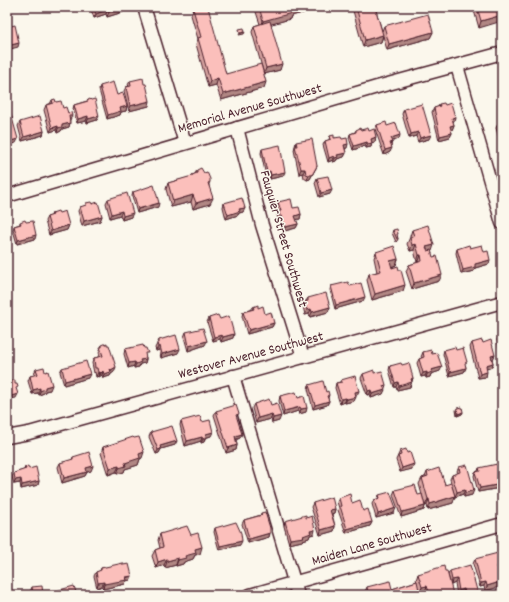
<svg xmlns="http://www.w3.org/2000/svg" width="509" height="602" font-family="Dekko,sans-serif">
<rect width="100%" height="100%" fill="#fbf7ec"/>
<filter id="ink" filterUnits="userSpaceOnUse"><feTurbulence type="fractalNoise" baseFrequency=".025" numOctaves="2"/><feDisplacementMap in="SourceGraphic" scale="8" xChannelSelector="R" yChannelSelector="G"/><feConvolveMatrix kernelMatrix="1 2 1 2 8 2 1 2 1" color-interpolation-filters="sRGB"/></filter>
<g filter="url(#ink)">
<g fill="none" stroke-linecap="round" stroke-linejoin="round">
<g stroke="#4a1f2b" stroke-width="15">
<g id="minor">
<polyline points="144,7 185,143"/>
<polyline points="457,66 502,223"/>
<polyline points="237,128 262,225 303,357"/>
<polyline points="7,196 377,87 502,53"/>
<polyline points="233,376 298,595"/>
<polyline points="7,437 29,433 502,302"/>
<polyline points="250,595 502,524"/>
</g>
</g>
<use href="#minor" stroke="#fbf7ec" stroke-width="12"/>
</g>
<g fill="#d8a4a1" stroke="#4a1f2b">
<polygon points="90,7 124,7 124,8 123,12 107,17 106,14 94,18"/>
<polygon points="258,7 325,7 291,16 290,19 271,24 280,70 264,74 252,32 254,26 260,24 256,12"/>
<polygon points="352,7 375,7 382,31 384,26 433,32 430,38 387,50 383,36 381,42 363,47"/>
<polygon points="473,7 502,7 479,28"/>
<polygon points="193,9 226,74 264,88 221,100 216,85 208,87 196,44 198,39 191,15"/>
<polygon points="130,81 149,106 129,111 124,91 126,87 129,86 128,85"/>
<polygon points="100,86 117,95 127,106 126,111 121,112 120,115 107,119 99,90"/>
<polygon points="52,100 56,102 72,116 70,120 69,127 62,129 61,131 57,133 56,130 50,132 44,110 46,105 50,104"/>
<polygon points="88,100 97,120 87,123 86,121 77,123 73,109 74,105 87,101"/>
<polygon points="439,104 454,121 453,122 454,125 452,130 451,130 452,133 450,137 439,140 432,112 434,108 438,107"/>
<polygon points="404,109 429,139 418,142 416,136 409,138 402,114"/>
<polygon points="20,122 44,131 43,135 22,141 18,126"/>
<polygon points="502,122 502,148 496,128 498,124"/>
<polygon points="377,125 387,126 399,139 392,141 390,152 384,155 375,129"/>
<polygon points="356,130 369,131 376,137 375,142 372,142 371,147 366,148 365,146 353,150 349,138 350,134 355,132"/>
<polygon points="330,136 334,138 342,139 347,148 345,148 346,153 344,157 337,159 336,161 333,162 333,160 328,162 323,145 325,141 329,140"/>
<polygon points="296,142 317,166 310,179 307,180 304,178 303,173 299,174 294,150"/>
<polygon points="262,149 283,176 270,179 269,175 266,176 261,153"/>
<polygon points="197,170 210,182 209,184 210,204 193,209 191,202 171,207 166,189 168,183 191,177 192,175 195,174"/>
<polygon points="317,178 330,194 319,197 315,183"/>
<polygon points="133,192 158,207 137,213 132,196"/>
<polygon points="108,199 131,217 122,220 120,215 110,218 106,203"/>
<polygon points="278,202 293,208 301,214 300,219 296,219 298,224 296,228 284,231 281,221 279,221 277,215 278,213 277,207"/>
<polygon points="86,203 102,216 100,221 82,226 78,211 80,207 85,206"/>
<polygon points="224,203 245,208 243,212 239,213 238,215 226,219 223,207"/>
<polygon points="52,213 59,213 69,225 67,230 49,235 45,221 47,217 51,216"/>
<polygon points="20,222 35,239 17,244 13,230 14,226 20,224"/>
<polygon points="393,230 397,236 398,239 397,241 396,242 392,233"/>
<polygon points="412,230 431,251 439,281 412,289 406,271 409,265 419,262 417,262 414,250 410,251 407,244 410,237 410,236"/>
<polygon points="470,248 484,252 489,264 475,268 474,271 461,274 456,253 457,249"/>
<polygon points="376,252 398,259 396,265 392,267 403,291 372,300 367,280 369,274 377,272 374,258"/>
<polygon points="331,286 350,286 363,301 335,309 330,290"/>
<polygon points="308,298 330,307 328,312 310,317 309,314 305,315 303,306 304,302 306,301"/>
<polygon points="253,307 258,308 265,314 274,323 272,327 247,334 242,316 243,312 252,309"/>
<polygon points="209,318 220,319 233,338 221,342 220,339 213,341 207,322"/>
<polygon points="186,332 205,345 188,351 184,337"/>
<polygon points="499,335 502,335 502,357 497,340"/>
<polygon points="159,340 178,353 161,358 159,350 156,351 155,348"/>
<polygon points="472,343 483,343 495,355 493,359 492,359 493,363 492,367 486,369 486,377 478,378 470,347"/>
<polygon points="102,345 114,372 111,374 110,376 103,378 102,375 99,377 99,376 96,377 95,372 94,373 92,363 94,358 100,357 99,352"/>
<polygon points="125,349 146,357 146,359 145,363 140,364 139,367 134,368 134,366 128,368 124,354"/>
<polygon points="444,350 456,350 466,367 464,372 449,376 443,354"/>
<polygon points="423,352 432,354 440,371 431,374 430,377 426,378 425,376 421,377 417,363 419,359 422,358 421,357"/>
<polygon points="402,365 413,378 410,387 397,390 396,387 394,387 389,370 390,366"/>
<polygon points="62,368 88,378 64,385 60,372"/>
<polygon points="36,369 50,390 45,391 44,393 39,395 38,393 32,394 28,381 30,376 35,375 34,373"/>
<polygon points="374,373 386,385 383,394 371,398 370,394 367,395 361,378 363,374"/>
<polygon points="341,380 357,395 356,396 354,401 345,403 345,402 340,404 335,388 336,383 340,382"/>
<polygon points="309,385 326,392 329,395 328,398 329,401 327,405 313,409 308,389"/>
<polygon points="280,396 298,398 306,412 299,414 298,411 283,416 279,401"/>
<polygon points="254,404 271,405 279,421 272,423 271,419 256,423 252,408"/>
<polygon points="457,408 463,412 462,414 457,416 456,410"/>
<polygon points="216,411 237,419 240,438 236,440 237,445 236,450 226,453 214,415"/>
<polygon points="181,421 202,422 211,436 205,438 204,442 201,443 201,441 185,446 180,425"/>
<polygon points="151,432 175,445 161,449 159,453 156,454 149,437"/>
<polygon points="103,447 142,458 140,459 138,465 125,469 124,472 117,474 116,472 108,475 101,453"/>
<polygon points="400,451 412,469 400,472 396,460"/>
<polygon points="73,457 91,471 87,472 85,476 62,483 58,467 60,463 72,460"/>
<polygon points="25,467 29,469 39,481 38,485 21,489 20,483 14,484 12,477 14,473 24,470"/>
<polygon points="459,467 472,495 464,497 463,494 455,497 450,479 452,475 458,473 457,471"/>
<polygon points="479,468 500,488 478,492 474,476 475,472 478,471"/>
<polygon points="427,472 440,472 453,503 428,510 427,505 425,506 419,484 422,478 425,477"/>
<polygon points="395,490 418,495 425,506 424,510 401,517 393,495"/>
<polygon points="379,495 394,513 376,518 372,504 374,500 378,499"/>
<polygon points="339,498 352,503 363,511 372,522 370,526 346,533 338,510 339,508 337,502"/>
<polygon points="313,503 335,509 334,513 332,514 335,526 334,531 320,535 311,507"/>
<polygon points="261,513 270,533 269,537 248,543 242,524 244,520 261,515"/>
<polygon points="285,521 314,534 310,535 309,538 303,540 302,541 289,544 284,526"/>
<polygon points="215,528 240,545 219,550 214,532"/>
<polygon points="160,534 191,535 200,554 195,555 193,559 184,562 183,564 176,566 176,565 165,568 164,565 156,568 152,556 155,550 160,548 158,540"/>
<polygon points="475,559 501,565 500,570 498,570 499,587 485,591 484,586 480,587 473,564"/>
<polygon points="123,565 132,576 130,580 126,581 125,584 103,589 102,586 97,588 94,576 96,572 100,571 101,568"/>
<polygon points="450,571 478,595 463,595 462,594 457,595 455,583 451,585 448,575"/>
<polygon points="418,574 453,595 426,595 425,592 420,593 420,595 365,595 364,594 367,587 392,589 417,581 416,580"/>
<polygon points="32,587 43,595 31,595 30,592"/>
</g>
<g fill="#b08683" stroke="#4a1f2b">
<polygon points="304,7 325,7 291,16 290,19 261,27 263,21 292,10"/>
<polygon points="124,8 123,12 107,17 109,12"/>
<polygon points="108,9 106,14 94,18 96,14"/>
<polygon points="502,15 502,21 479,28 481,21"/>
<polygon points="245,32 244,34 239,35 240,33"/>
<polygon points="433,32 430,38 387,50 389,44"/>
<polygon points="383,35 381,42 363,47 365,40"/>
<polygon points="19,43 18,47 7,50 7,46"/>
<polygon points="282,64 280,70 264,74 266,68"/>
<polygon points="218,78 216,85 208,87 210,81"/>
<polygon points="266,82 264,88 221,100 223,94"/>
<polygon points="150,101 149,106 129,111 130,106"/>
<polygon points="127,106 126,111 121,112 120,115 107,119 108,115 120,108"/>
<polygon points="88,116 86,121 77,123 78,119"/>
<polygon points="99,116 97,120 87,123 88,119"/>
<polygon points="455,117 454,121 450,123 452,118"/>
<polygon points="70,123 69,127 62,129 61,131 57,133 58,128 62,125"/>
<polygon points="454,125 452,130 449,131 450,126"/>
<polygon points="58,126 56,130 50,132 52,128"/>
<polygon points="44,131 43,135 22,141 24,137"/>
<polygon points="418,132 416,136 409,138 411,134"/>
<polygon points="452,133 450,137 439,140 440,136"/>
<polygon points="400,135 399,139 390,142 391,138"/>
<polygon points="431,135 429,139 418,142 420,138"/>
<polygon points="376,137 375,142 370,143 371,139"/>
<polygon points="18,139 16,143 7,146 7,142"/>
<polygon points="367,142 365,146 353,150 354,146"/>
<polygon points="372,143 371,147 366,148 368,144"/>
<polygon points="348,144 347,148 342,149 344,145"/>
<polygon points="392,148 390,152 384,155 385,150"/>
<polygon points="346,153 344,157 337,159 336,161 333,162 335,158 337,155"/>
<polygon points="334,156 333,160 328,162 329,158"/>
<polygon points="317,166 310,179 307,180 309,175"/>
<polygon points="301,169 305,169 303,173 299,174"/>
<polygon points="270,171 269,175 266,176 267,172"/>
<polygon points="285,172 283,176 270,179 271,175"/>
<polygon points="332,190 330,194 319,197 321,193"/>
<polygon points="193,195 191,202 171,207 173,201"/>
<polygon points="213,198 210,204 193,209 196,203"/>
<polygon points="159,203 158,207 137,213 138,209"/>
<polygon points="245,208 243,212 239,213 238,215 226,219 228,215 239,209"/>
<polygon points="122,211 120,215 110,218 112,214"/>
<polygon points="133,213 131,217 122,220 123,216"/>
<polygon points="301,214 300,219 294,220 295,216"/>
<polygon points="102,216 100,221 82,226 84,221"/>
<polygon points="282,216 281,221 279,221 280,217"/>
<polygon points="298,224 296,228 284,231 285,227"/>
<polygon points="69,225 67,230 49,235 51,231"/>
<polygon points="36,235 35,239 17,244 18,240"/>
<polygon points="416,244 414,250 410,251 412,245"/>
<polygon points="434,245 432,251 424,253 426,247"/>
<polygon points="419,255 421,255 419,261 417,262"/>
<polygon points="398,259 396,265 388,268 390,261"/>
<polygon points="490,260 489,264 475,268 474,271 461,274 463,270 475,264"/>
<polygon points="442,275 439,281 412,289 414,283"/>
<polygon points="405,285 403,291 372,300 375,294"/>
<polygon points="365,297 363,301 335,309 336,305"/>
<polygon points="330,307 328,312 310,317 312,312"/>
<polygon points="311,309 309,314 305,315 307,310"/>
<polygon points="274,323 272,327 247,334 249,330"/>
<polygon points="234,334 233,338 221,342 223,337"/>
<polygon points="222,335 220,339 213,341 214,337"/>
<polygon points="207,341 205,345 188,351 189,346"/>
<polygon points="160,346 159,350 156,351 158,347"/>
<polygon points="180,349 178,353 161,358 162,354"/>
<polygon points="495,355 493,359 490,360 491,356"/>
<polygon points="146,359 145,363 140,364 139,367 134,368 136,364 140,360"/>
<polygon points="135,362 134,366 128,368 129,363"/>
<polygon points="493,363 492,367 484,370 486,365"/>
<polygon points="116,367 114,372 111,374 110,376 103,378 104,374 111,372 111,370"/>
<polygon points="442,367 440,371 431,374 430,377 426,378 427,374 431,370"/>
<polygon points="466,368 464,372 449,376 450,372"/>
<polygon points="103,371 102,375 99,377 101,373"/>
<polygon points="98,372 100,372 99,376 96,377"/>
<polygon points="427,372 425,376 421,377 423,373"/>
<polygon points="487,372 486,377 478,378 480,374"/>
<polygon points="90,374 88,378 64,385 65,381"/>
<polygon points="413,378 410,387 397,390 399,386"/>
<polygon points="398,382 396,387 394,387 395,383"/>
<polygon points="52,385 50,390 45,391 44,393 39,395 40,391 45,387"/>
<polygon points="40,388 38,393 32,394 33,390"/>
<polygon points="371,390 370,394 367,395 368,391"/>
<polygon points="385,390 383,394 371,398 372,394"/>
<polygon points="359,391 357,395 353,396 355,392"/>
<polygon points="18,394 16,398 11,399 10,402 7,403 7,399 11,396"/>
<polygon points="356,397 354,401 345,403 347,399"/>
<polygon points="346,398 345,402 340,404 341,399"/>
<polygon points="329,401 327,405 313,409 315,405"/>
<polygon points="300,407 298,411 283,416 284,411"/>
<polygon points="307,408 306,412 299,414 301,409"/>
<polygon points="463,412 462,414 457,416 458,414"/>
<polygon points="272,414 271,419 256,423 258,418"/>
<polygon points="281,416 279,421 272,423 273,418"/>
<polygon points="213,432 211,436 204,438 206,434"/>
<polygon points="242,434 240,438 233,440 235,436"/>
<polygon points="202,437 201,441 185,446 187,441"/>
<polygon points="205,438 204,442 201,443 203,439"/>
<polygon points="177,441 175,445 161,449 159,453 156,454 160,446"/>
<polygon points="237,445 236,450 226,453 228,448"/>
<polygon points="144,452 142,458 140,459 138,465 125,469 124,472 117,474 119,468 139,454"/>
<polygon points="414,464 412,469 400,472 402,468"/>
<polygon points="93,466 91,471 84,473 86,468"/>
<polygon points="119,466 116,472 108,475 110,468"/>
<polygon points="87,472 85,476 62,483 64,478"/>
<polygon points="21,479 20,483 14,484 15,480"/>
<polygon points="39,481 38,485 21,489 22,485"/>
<polygon points="502,484 500,488 478,492 480,488"/>
<polygon points="465,490 463,494 455,497 457,492"/>
<polygon points="474,490 472,495 464,497 465,493"/>
<polygon points="455,496 453,503 428,510 430,504"/>
<polygon points="428,499 429,499 427,505 425,506"/>
<polygon points="425,506 424,510 401,517 402,512"/>
<polygon points="396,508 394,513 376,518 378,514"/>
<polygon points="335,509 334,513 329,515 330,510"/>
<polygon points="372,522 370,526 346,533 347,529"/>
<polygon points="335,526 334,531 320,535 321,530"/>
<polygon points="315,530 314,534 310,535 309,538 303,540 302,541 289,544 290,539 303,536 310,531"/>
<polygon points="270,533 269,537 248,543 249,539"/>
<polygon points="242,541 240,545 219,550 220,546"/>
<polygon points="202,547 200,554 195,555 193,559 184,562 183,564 176,566 178,560 185,556 195,549"/>
<polygon points="178,558 176,565 165,568 167,561"/>
<polygon points="167,559 164,565 156,568 158,562"/>
<polygon points="501,565 500,570 495,571 497,566"/>
<polygon points="132,576 130,580 126,581 125,584 103,589 104,584"/>
<polygon points="457,579 455,583 451,585 452,580"/>
<polygon points="104,582 102,586 97,588 98,583"/>
<polygon points="486,582 484,586 480,587 481,583"/>
<polygon points="500,582 499,587 485,591 487,586"/>
<polygon points="427,586 425,592 420,593 422,587"/>
<polygon points="464,589 462,594 457,595 459,591"/>
</g>
<g fill="#fbbfbb" stroke="#4a1f2b">
<polygon points="93,7 124,7 124,8 109,12 108,9 96,14"/>
<polygon points="200,7 208,7 226,74 261,64 266,82 223,94 218,78 210,81 198,38 201,37 193,9"/>
<polygon points="259,7 304,7 292,10 292,13 263,21"/>
<polygon points="356,7 375,7 383,35 365,40"/>
<polygon points="477,7 502,7 502,15 481,21"/>
<polygon points="428,14 433,32 389,44 384,26"/>
<polygon points="270,21 282,64 266,68 254,26"/>
<polygon points="15,25 19,43 7,46 7,27"/>
<polygon points="244,28 245,32 240,33 239,29"/>
<polygon points="143,78 144,84 146,84 150,101 130,106 126,87 131,86 130,81"/>
<polygon points="113,82 117,95 123,93 127,106 120,108 121,111 108,115 100,86"/>
<polygon points="55,99 56,102 61,101 63,108 66,107 68,113 71,112 72,116 69,116 70,123 62,125 62,127 58,128 58,126 52,128 46,105 53,103 52,100"/>
<polygon points="90,99 91,100 95,99 99,116 88,119 88,116 78,119 74,105 88,101 88,100"/>
<polygon points="444,103 445,105 451,103 455,117 452,118 454,125 450,126 452,133 440,136 434,108 440,106 439,104"/>
<polygon points="422,104 431,135 420,138 418,132 411,134 404,109"/>
<polygon points="10,111 18,139 7,142 7,112"/>
<polygon points="40,116 44,131 24,137 20,122"/>
<polygon points="386,122 387,126 396,123 400,135 391,138 393,142 390,143 392,148 385,150 377,125"/>
<polygon points="502,122 502,138 498,124"/>
<polygon points="360,128 361,130 368,128 369,131 374,129 376,137 371,139 372,143 368,144 367,142 354,146 350,134 356,132 356,130"/>
<polygon points="334,135 334,138 341,137 342,139 347,138 348,144 344,145 346,153 337,155 338,157 335,158 334,156 329,158 325,141 331,139 330,136"/>
<polygon points="312,139 317,166 312,175 309,175 306,174 305,169 301,169 295,146 297,146 296,142"/>
<polygon points="280,145 285,172 271,175 270,171 267,172 262,149"/>
<polygon points="201,168 204,173 207,172 210,179 210,182 208,183 213,198 196,203 193,195 173,201 168,183 192,176 192,175 197,173 197,170"/>
<polygon points="328,176 332,190 321,193 317,178"/>
<polygon points="154,185 159,203 138,209 133,192"/>
<polygon points="127,193 133,213 123,216 122,211 112,214 108,199"/>
<polygon points="242,198 245,208 239,209 240,211 228,215 224,203"/>
<polygon points="291,199 293,208 299,207 301,214 295,216 298,224 285,227 282,216 280,217 279,211 281,211 278,202"/>
<polygon points="91,202 92,204 98,202 102,216 84,221 80,207 86,205 86,203"/>
<polygon points="58,211 59,213 65,211 69,225 51,231 47,217 53,215 52,213"/>
<polygon points="25,220 26,222 33,221 36,235 18,240 14,226 21,224 20,222"/>
<polygon points="428,225 434,245 426,247 428,251 431,250 433,257 437,256 442,275 414,283 409,265 422,261 421,255 419,255 416,244 412,245 410,238 414,236 412,230"/>
<polygon points="397,229 398,234 397,234 398,239 397,239 393,230"/>
<polygon points="469,245 470,248 482,245 484,252 488,251 490,260 475,264 475,267 463,270 457,249"/>
<polygon points="394,246 398,259 390,261 392,268 398,266 399,270 401,270 405,285 375,294 369,274 381,271 376,252"/>
<polygon points="348,282 350,286 361,283 365,297 336,305 331,286"/>
<polygon points="326,293 330,307 312,312 311,309 307,310 304,302 308,301 308,298"/>
<polygon points="258,305 258,308 263,306 265,314 271,312 274,323 249,330 243,312 254,309 253,307"/>
<polygon points="218,315 220,319 229,316 234,334 223,337 222,335 214,337 209,318"/>
<polygon points="203,328 207,341 189,346 186,332"/>
<polygon points="176,335 180,349 162,354 160,346 158,347 157,343 159,343 159,340"/>
<polygon points="499,335 502,335 502,347"/>
<polygon points="482,340 483,343 491,340 495,355 491,356 493,363 486,365 487,372 480,374 472,343"/>
<polygon points="107,343 107,345 109,345 116,367 111,370 110,369 111,372 104,374 103,371 101,373 100,372 98,372 97,368 95,368 94,358 103,356 100,347 102,347 102,345"/>
<polygon points="143,345 144,348 146,348 148,353 145,353 146,359 140,360 141,362 136,364 135,362 129,363 125,349"/>
<polygon points="455,347 456,350 463,348 467,362 465,363 466,368 450,372 444,350"/>
<polygon points="431,350 432,354 437,353 442,367 431,370 432,372 427,374 427,372 423,373 419,359 424,357 423,352"/>
<polygon points="86,361 90,374 65,381 62,368"/>
<polygon points="401,363 402,365 409,363 413,378 411,379 412,382 399,386 398,382 395,383 390,366"/>
<polygon points="44,367 45,372 48,371 52,385 45,387 45,389 40,391 40,388 33,390 30,376 38,374 36,369"/>
<polygon points="374,370 374,373 382,371 386,385 383,386 385,390 372,394 371,390 368,391 363,374"/>
<polygon points="355,376 359,391 355,392 356,397 347,399 346,398 341,399 336,383 342,382 341,380"/>
<polygon points="15,380 15,384 17,384 18,387 16,388 18,394 11,396 12,398 7,399 7,382"/>
<polygon points="323,381 326,392 328,391 329,395 327,396 329,401 315,405 309,385"/>
<polygon points="296,392 298,398 304,396 307,408 301,409 300,407 284,411 280,396"/>
<polygon points="269,399 271,405 277,403 281,416 273,418 272,414 258,418 254,404"/>
<polygon points="236,405 239,414 236,415 242,434 235,436 237,445 228,448 216,411"/>
<polygon points="462,407 463,412 458,414 457,408"/>
<polygon points="200,416 202,422 210,420 213,432 206,434 205,438 203,439 202,437 187,441 181,421"/>
<polygon points="172,426 177,441 160,446 161,449 158,450 151,432"/>
<polygon points="133,437 134,438 139,437 144,452 139,454 140,458 125,463 126,466 119,468 119,466 110,468 103,447"/>
<polygon points="406,449 407,453 410,452 414,464 402,468 398,456 401,455 400,451"/>
<polygon points="89,452 93,466 86,468 87,472 64,478 60,463 73,459 73,457"/>
<polygon points="497,464 502,484 480,488 475,472 480,471 479,468"/>
<polygon points="467,465 474,490 465,493 465,490 457,492 452,475 460,472 459,467"/>
<polygon points="28,466 29,469 36,467 39,481 22,485 21,479 15,480 14,473 26,469 25,467"/>
<polygon points="439,468 440,472 441,472 445,485 451,483 455,496 430,504 429,499 428,499 422,478 428,476 427,472"/>
<polygon points="415,485 418,495 422,494 425,506 402,512 395,490"/>
<polygon points="390,492 396,508 378,514 374,500 380,498 379,495"/>
<polygon points="350,494 352,503 360,500 363,511 368,509 372,522 347,529 340,506 341,506 339,498"/>
<polygon points="332,497 335,509 330,510 335,526 321,530 313,503"/>
<polygon points="265,512 270,528 270,533 249,539 244,520 262,515 261,513"/>
<polygon points="306,515 306,518 312,516 315,530 310,531 311,533 303,536 304,537 290,539 285,521"/>
<polygon points="236,522 241,533 242,541 220,546 215,528"/>
<polygon points="187,526 191,535 198,533 202,547 195,549 196,553 185,556 186,558 178,560 178,558 167,561 167,559 158,562 155,550 163,547 160,534"/>
<polygon points="498,553 501,565 497,566 500,582 487,586 486,582 481,583 475,559"/>
<polygon points="123,563 123,565 129,564 132,576 126,577 127,580 104,584 104,582 98,583 96,572 101,570 101,568"/>
<polygon points="470,565 478,594 477,595 466,595 464,589 459,591 457,579 452,580 450,571"/>
<polygon points="444,566 445,571 447,571 453,594 448,595 443,595 442,593 438,594 438,595 430,595 427,586 422,587 418,574"/>
<polygon points="390,581 393,593 388,595 368,595 367,593 368,593 367,587"/>
<polygon points="417,581 420,595 394,595 392,589"/>
<polygon points="42,586 43,595 32,595 33,595 32,587"/>
<polygon points="74,586 77,595 58,595 56,591"/>
<polygon points="7,591 11,591 12,593 13,593 14,595 7,595"/>
</g>
</g>
<g text-anchor="middle" dominant-baseline="central" stroke-width="3" stroke-linejoin="round" paint-order="stroke">
<g font-size="14" fill="#4a1f2b" stroke="#fbf7ec">
<text transform="translate(250 109) rotate(-16)">Memorial Avenue Southwest</text>
<text transform="translate(283 239) rotate(74)">Fauquier Street Southwest</text>
<text transform="translate(251 356) rotate(-15)">Westover Avenue Southwest</text>
<text transform="translate(372 545) rotate(-16)">Maiden Lane Southwest</text>
</g>
</g>
<rect width="509" height="602" fill="none" stroke="#fbf7ec" stroke-width="24"/>
<rect x="12" y="12" width="485" height="578" fill="none" stroke="#4a1f2b" stroke-width="1.5" filter="url(#ink)"/>
</svg>
